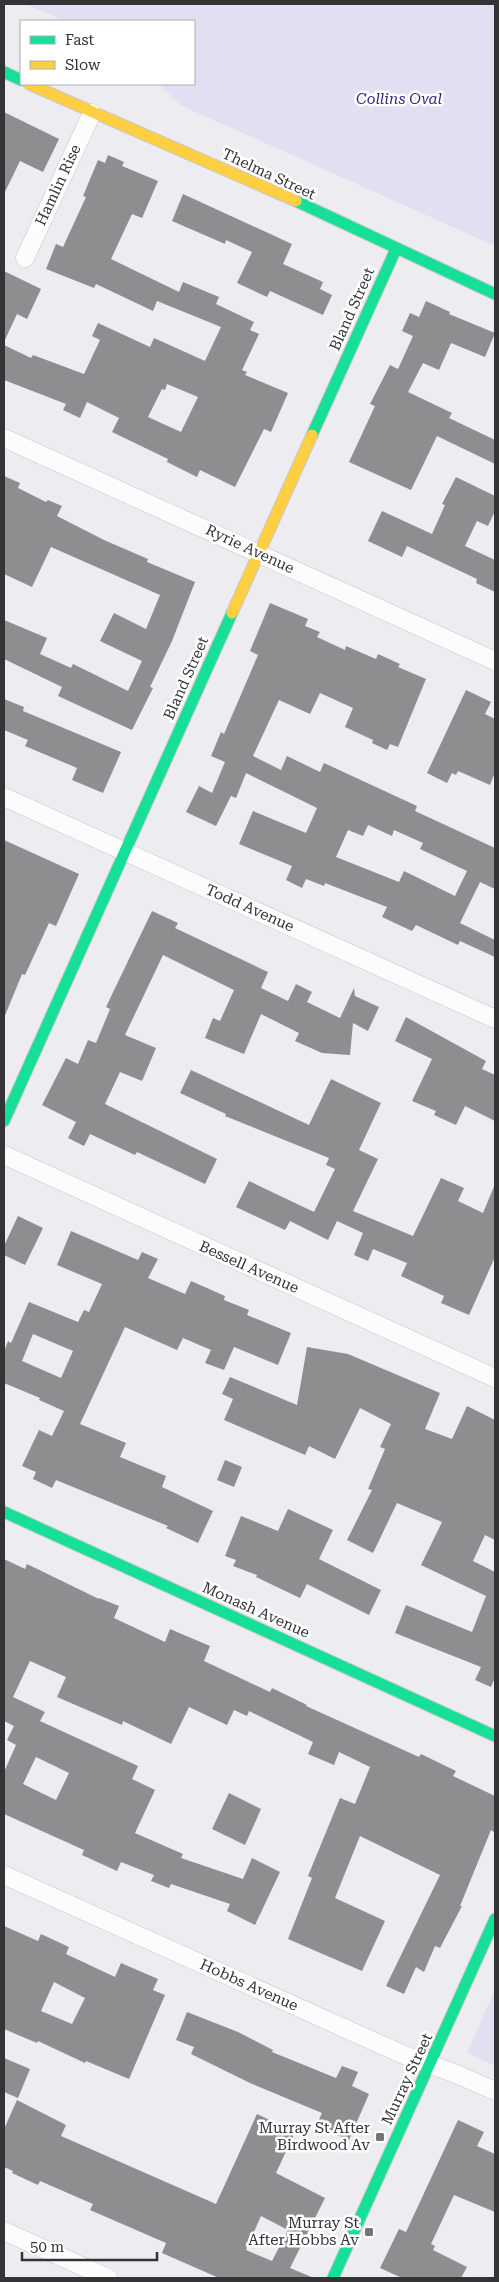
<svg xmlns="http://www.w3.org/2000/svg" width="499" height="2282" font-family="'Roboto Serif',serif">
<rect width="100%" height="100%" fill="#ededf1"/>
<g fill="#e0e0f2">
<polygon points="25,4 495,4 495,246 180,105 161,86 163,84 194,84 194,21 65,21"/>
<polygon points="495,1990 495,2066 467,2053"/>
</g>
<g fill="#8e8e91" fill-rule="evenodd">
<polygon points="4,112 59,139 43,172 20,161 4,194"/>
<path d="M108,155L124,162L122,166L158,181L142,218L132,214L111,259L179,292L183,282L219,297L216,304L254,322L250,330L259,334L242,370L247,372L245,375L288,393L271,432L264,429L235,487L200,470L197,477L167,462L168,459L112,432L119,418L87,402L80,418L63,410L66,404L4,380V345L31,358L33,355L84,374L100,340L92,336L98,323L150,347L154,338L205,361L221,327L157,301L153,311L96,284L94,288L46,269L56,244L63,247L86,197L83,196L98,160L105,163ZM167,384L198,397L181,432L148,417L162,389L165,390Z"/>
<polygon points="183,194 292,244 283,264 323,282 320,289 332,295 323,315 270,291 267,297 237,283 252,252 226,240 225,244 172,221"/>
<polygon points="4,271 41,289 27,319 17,314 4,342"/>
<polygon points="426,301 450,312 449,314 495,333 485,357 451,343 439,370 423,363 408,392 452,413 449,418 495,440 495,464 437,436 411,490 349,462 375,406 370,404 390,365 398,369 413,336 402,331 410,313 419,317"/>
<polygon points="4,476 20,483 18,488 46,502 48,500 62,506 57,516 104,540 148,559 147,562 195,582 172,641 150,687 153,688 132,730 58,696 62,687 4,659 4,620 47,638 40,654 71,668 73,664 128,691 142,661 100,641 114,613 146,629 160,595 51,547 32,587 4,574"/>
<polygon points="456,477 495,496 495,511 488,526 477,521 465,546 495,560 495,592 476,583 477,579 407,546 402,557 368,541 382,511 432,534 445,505 442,504"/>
<path d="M270,603L308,619L305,626L320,632L317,637L345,650L346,646L376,659L378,654L400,664L398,667L426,679L398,747L390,744L387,750L372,743L373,740L345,727L353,708L320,693L310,714L279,700L253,756L281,770L287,756L320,772L324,763L417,806L415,811L495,848V889L480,882L460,923L495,940V957L460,941L458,945L416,925L412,931L382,917L387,907L325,883L324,886L306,879L302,888L286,880L292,866L239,844L253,811L306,833L317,808L246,773L236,798L231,796L216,826L186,812L199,786L212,793L225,762L211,756L221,732L224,734L258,655L250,651ZM368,825L392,836L394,830L423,843L420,849L467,871L455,896L404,871L399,882L336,857L348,830L363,836Z"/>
<polygon points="466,690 491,702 485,714 495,719 495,772 490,785 458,771 456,775 452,773 447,783 427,773"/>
<polygon points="4,699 24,707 23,711 121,752 103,793 72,780 77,768 25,746 28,740 4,730"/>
<polygon points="4,840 79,874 56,926 49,923 25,975 22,974 4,1018"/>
<polygon points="152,911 178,923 175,928 268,972 261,988 288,1001 296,984 312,992 307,1002 340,1018 354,988 355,996 379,1007 368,1031 353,1023 350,1055 322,1053 295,1041 299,1033 261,1014 244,1054 205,1038 213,1018 220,1021 234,990 163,955 125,1035 156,1048 142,1081 120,1072 105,1104 217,1159 205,1184 137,1152 135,1155 90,1134 84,1146 68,1138 76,1122 42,1105 66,1058 78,1064 88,1040 96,1043 110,1009 106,1007"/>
<polygon points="406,1017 486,1061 482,1069 495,1075 495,1121 465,1106 456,1125 434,1115 436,1111 412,1101 432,1059 395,1041"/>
<polygon points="191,1070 309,1125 331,1079 381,1103 359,1150 378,1159 353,1211 413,1236 441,1178 464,1188 458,1201 483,1213 495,1184 495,1257 469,1315 441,1303 444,1296 401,1276 407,1263 373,1249 368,1261 354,1255 363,1233 337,1221 328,1240 290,1221 285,1230 236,1207 249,1181 314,1212 335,1169 326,1165 329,1158 225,1116 226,1114 180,1093"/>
<polygon points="18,1216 43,1228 25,1265 4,1255 4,1246"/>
<path d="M71,1231L138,1260L142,1252L158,1259L148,1278L185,1294L191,1281L225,1296L224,1300L249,1310L247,1315L291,1333L278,1365L234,1347L224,1370L205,1363L211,1350L183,1338L177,1350L125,1327L80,1424L126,1443L120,1457L166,1476L162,1487L213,1511L198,1543L166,1528L168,1526L56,1480L52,1488L33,1479L36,1472L22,1466L39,1430L52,1436L64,1411L39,1400L40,1398L4,1383V1352L8,1341L11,1343L29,1302L78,1322L84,1310L89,1312L102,1284L57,1265ZM33,1334L73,1351L61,1378L22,1361Z"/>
<polygon points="307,1347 348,1354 440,1393 425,1429 452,1439 467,1406 495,1420 495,1540 485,1535 473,1561 495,1572 495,1678 491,1687 475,1680 481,1667 395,1633 406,1605 472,1632 486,1596 421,1565 442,1522 397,1503 373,1553 347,1540 372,1490 368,1489 385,1449 380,1447 391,1424 360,1408 335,1459 309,1446 305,1455 224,1420 233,1399 222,1394 230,1377 297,1405"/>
<polygon points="225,1460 242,1467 234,1487 217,1480"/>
<polygon points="288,1509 333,1530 319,1559 381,1590 369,1615 307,1584 300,1598 256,1577 257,1575 233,1566 236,1560 225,1556 241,1516 278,1531"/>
<path d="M4,1559L25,1569L27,1564L99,1599V1598L119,1606L114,1618L165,1642L170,1629L210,1646L204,1661L270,1692L272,1688L307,1705L306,1706L419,1757L421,1754L456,1771L453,1776L495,1796V1833L491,1830L460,1906H462L440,1948L435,1946L424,1972L416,1967L404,1994L386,1986L440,1875L360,1836L335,1898L385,1921L362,1971L288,1939L312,1878L308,1876L340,1798L355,1804L370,1767L339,1752L334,1765L308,1754L313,1742L249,1711L247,1716L234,1710L227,1725L189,1707L171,1744L123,1721L122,1725L57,1697L66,1677L30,1661L13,1697L45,1712L40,1721L138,1766L132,1779L155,1790L135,1833L183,1854L181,1858L243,1879L252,1858L280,1872L255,1925L227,1911L230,1904L171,1884L169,1888L151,1881L154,1875L121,1862L117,1871L82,1855L84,1850L4,1814V1772L16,1745L7,1740L14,1726L4,1721ZM36,1757L69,1773L56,1800L23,1784Z"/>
<polygon points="229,1793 261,1809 245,1845 212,1829"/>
<path d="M4,1926L38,1941L41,1934L69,1947L66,1954L115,1977L121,1963L158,1979L153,1990L165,1995L129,2079L86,2061L85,2063L38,2041L37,2043L4,2029ZM54,1982L85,1998L72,2024L41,2011Z"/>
<polygon points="187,2012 238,2032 273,2050 272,2052 336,2078 342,2066 358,2072 352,2086 369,2094 349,2140 316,2126 322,2113 250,2083 191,2054 194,2047 176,2040"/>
<polygon points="4,2058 30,2069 18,2098 4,2092"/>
<path d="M17,2100L66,2125L61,2136L216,2204L257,2114L295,2132L276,2173L325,2198L290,2268L314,2278H219L162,2253L166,2243L90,2210L93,2204L40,2181L38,2185L12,2173L13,2171L4,2167V2129ZM261,2216L288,2230L272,2261L246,2250Z"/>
<polygon points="458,2120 484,2132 477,2146 495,2154 495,2212 454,2195 431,2244 435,2246 433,2250 467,2267 461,2278 402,2278 380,2268 399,2229 406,2232"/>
</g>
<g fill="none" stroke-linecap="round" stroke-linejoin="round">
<g stroke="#c9c9cb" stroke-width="19">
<g id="street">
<polyline points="25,258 92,113"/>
<polyline points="4,438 495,661"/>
<polyline points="4,797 495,1019"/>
<polyline points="4,1155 495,1378"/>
<polyline points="4,1875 404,2055 454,2073 495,2091"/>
<polyline points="4,2231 108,2278"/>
</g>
</g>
<g stroke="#c9c9cb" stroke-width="13">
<g id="fast">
<polyline points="4,72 21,80"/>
<polyline points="296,201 495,294"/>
<polyline points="312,435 396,249"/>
<polyline points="4,1121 232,613"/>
<polyline points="4,1512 495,1736"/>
<polyline points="333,2278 495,1919"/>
</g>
</g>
<g stroke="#c9c9cb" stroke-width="13">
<g id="slow">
<polyline points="29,84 296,201"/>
<polyline points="232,613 312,435"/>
</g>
</g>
<use href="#street" stroke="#fcfcfd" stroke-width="18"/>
<use href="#fast" stroke="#16e098" stroke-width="11"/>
<use href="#slow" stroke="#ffcf43" stroke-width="11"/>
</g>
<g fill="#757578" stroke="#fff" stroke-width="2">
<rect x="375" y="2132" width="10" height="10" rx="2.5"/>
<rect x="364" y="2227" width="10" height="10" rx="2.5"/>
</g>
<g text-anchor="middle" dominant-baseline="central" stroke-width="5" stroke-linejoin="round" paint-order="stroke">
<g font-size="15" font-style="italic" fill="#382682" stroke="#fff">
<text x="399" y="99">Collins Oval</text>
</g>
<g font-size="15" fill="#343437" stroke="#fff">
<text transform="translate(269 174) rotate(25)">Thelma Street</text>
<text transform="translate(58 185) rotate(-65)">Hamlin Rise</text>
<text transform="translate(352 309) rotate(-66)">Bland Street</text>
<text transform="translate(250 549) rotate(25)">Ryrie Avenue</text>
<text transform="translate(186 678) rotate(-66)">Bland Street</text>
<text transform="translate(250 908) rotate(24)">Todd Avenue</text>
<text transform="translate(249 1267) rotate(24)">Bessell Avenue</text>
<text transform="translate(256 1610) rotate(24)">Monash Avenue</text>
<text transform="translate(249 1985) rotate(24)">Hobbs Avenue</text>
<text transform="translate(407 2079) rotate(-65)">Murray Street</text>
</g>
<g font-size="15" fill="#343437" stroke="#fff" text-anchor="end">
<text x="370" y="2128">Murray St After<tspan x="370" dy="17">Birdwood Av</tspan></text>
<text x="359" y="2223">Murray St<tspan x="359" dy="17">After Hobbs Av</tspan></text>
</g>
</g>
<rect width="499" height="2282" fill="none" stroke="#343437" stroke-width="10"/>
<rect x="20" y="20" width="175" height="65" fill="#ffffff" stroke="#aeaeaf"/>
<rect x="30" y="36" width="25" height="8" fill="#16e098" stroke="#aeaeaf"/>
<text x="65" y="45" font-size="15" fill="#343437">Fast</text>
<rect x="30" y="61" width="25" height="8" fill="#ffcf43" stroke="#aeaeaf"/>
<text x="65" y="70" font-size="15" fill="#343437">Slow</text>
<path d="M22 2252v8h135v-8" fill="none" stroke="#343437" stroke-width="2.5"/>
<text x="30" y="2252" font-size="15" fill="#343437" stroke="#ffffff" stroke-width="4" paint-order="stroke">50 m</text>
</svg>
